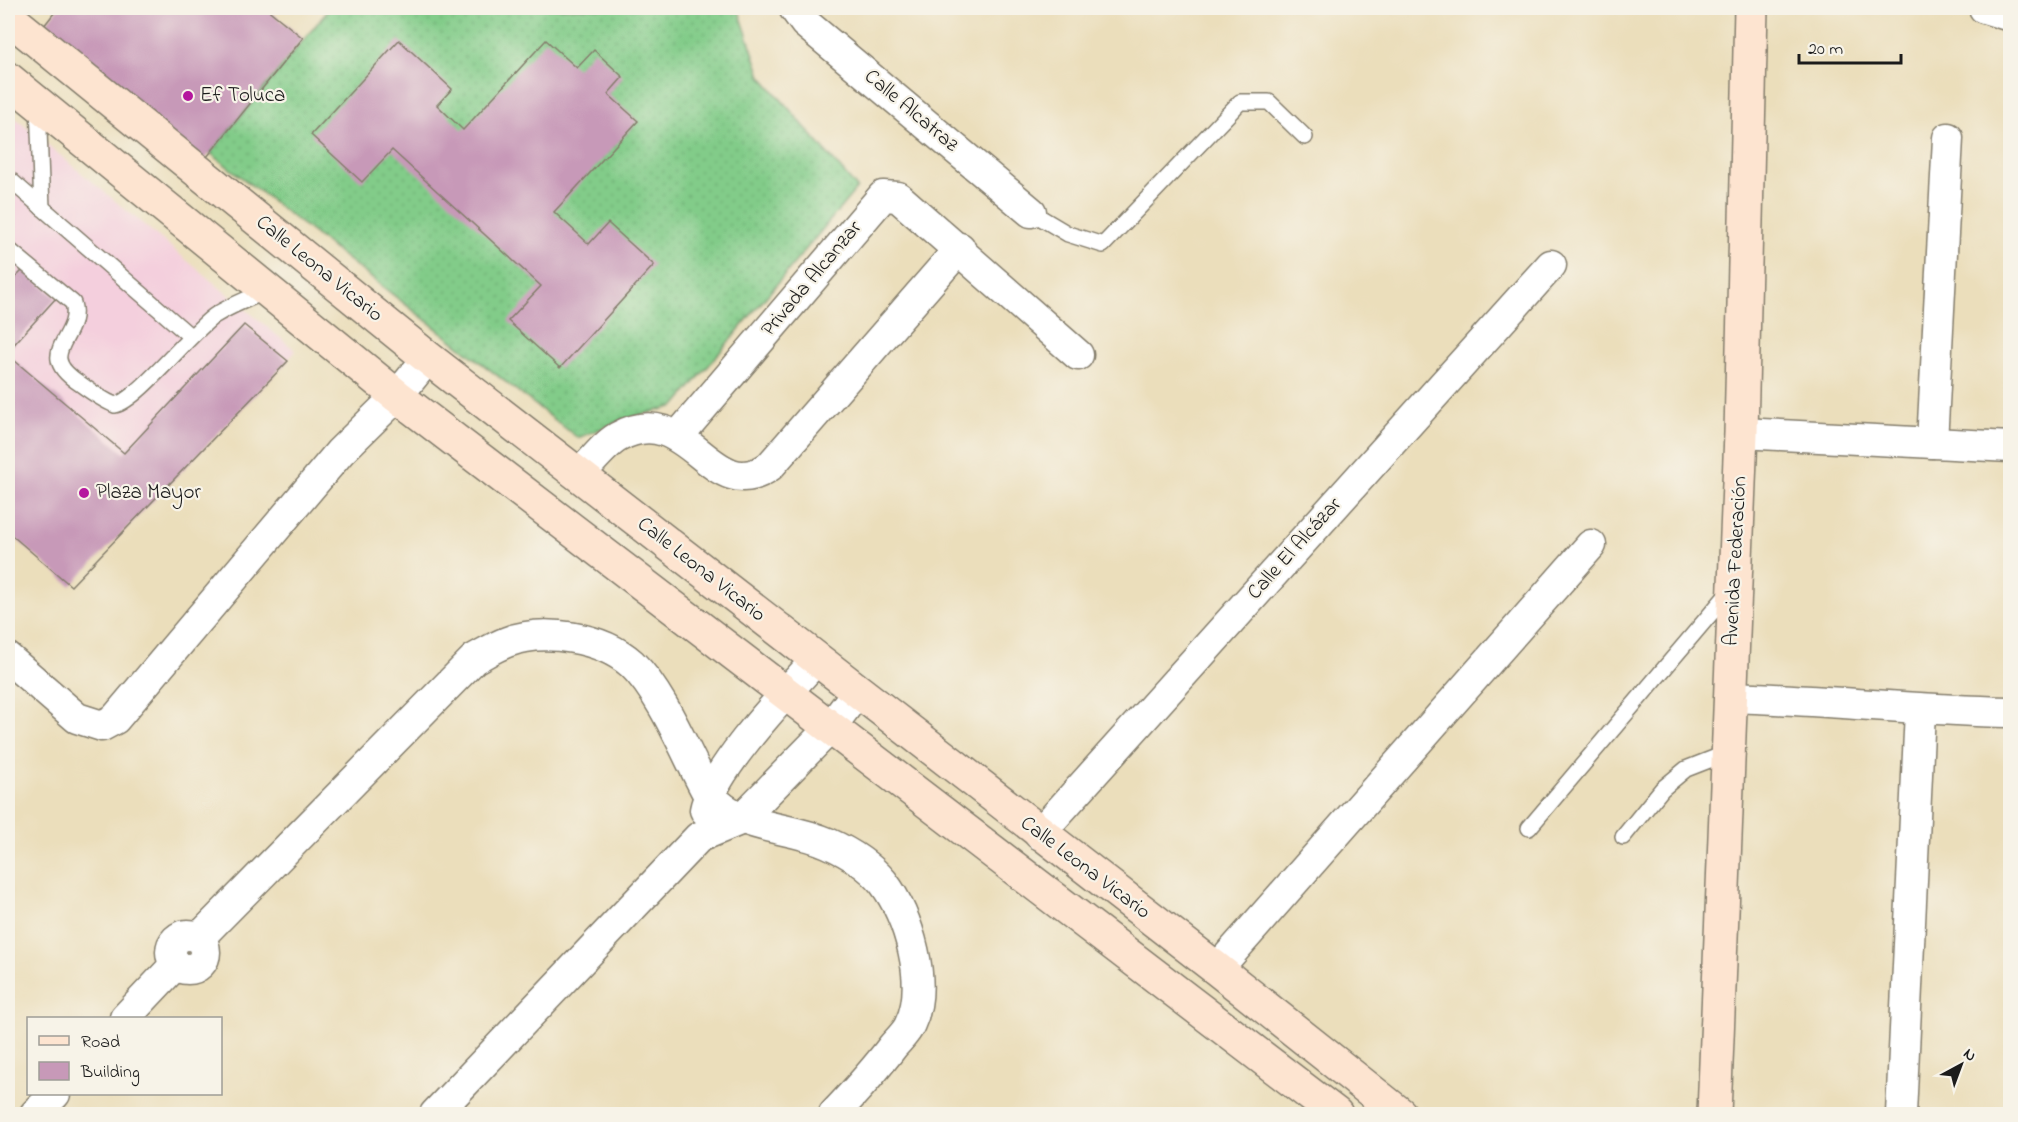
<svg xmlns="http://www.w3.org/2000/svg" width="2018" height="1122" font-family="'Indie Flower',sans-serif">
<defs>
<pattern id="grass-dots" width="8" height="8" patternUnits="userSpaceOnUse" patternTransform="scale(1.5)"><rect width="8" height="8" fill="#82cc89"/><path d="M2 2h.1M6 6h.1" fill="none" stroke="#70af76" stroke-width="1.8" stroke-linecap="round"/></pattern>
</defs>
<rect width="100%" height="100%" fill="#f7f3e8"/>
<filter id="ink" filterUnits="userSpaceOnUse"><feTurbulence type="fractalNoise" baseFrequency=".0167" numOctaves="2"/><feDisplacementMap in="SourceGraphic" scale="12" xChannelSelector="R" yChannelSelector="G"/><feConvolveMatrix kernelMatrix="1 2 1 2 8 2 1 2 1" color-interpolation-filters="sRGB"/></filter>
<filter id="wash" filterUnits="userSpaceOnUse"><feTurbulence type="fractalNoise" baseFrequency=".008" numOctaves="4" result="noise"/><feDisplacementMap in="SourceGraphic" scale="24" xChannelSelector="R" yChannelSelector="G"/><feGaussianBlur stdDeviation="1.35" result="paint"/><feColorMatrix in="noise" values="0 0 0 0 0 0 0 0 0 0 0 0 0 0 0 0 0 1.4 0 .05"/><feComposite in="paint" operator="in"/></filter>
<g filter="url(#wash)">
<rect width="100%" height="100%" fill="#ebdebb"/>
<polygon fill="#f4cfdd" points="8,112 296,351 71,586 8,532"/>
<polygon fill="url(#grass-dots)" stroke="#4f7452" stroke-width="1.5" points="330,8 738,8 761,76 857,188 675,406 625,419 578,438 210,153"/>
<g id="blocks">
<g fill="#c799b8">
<polygon points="58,8 266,8 303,38 203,162 40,31"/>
<polygon points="399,40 452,89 437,105 463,130 546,40 577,68 594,50 623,77 608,94 638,121 554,212 589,244 608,223 654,265 560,368 508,321 541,286 392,150 362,182 311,135"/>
<polygon points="23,270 56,298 8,351 8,285"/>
<polygon points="244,325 288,361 71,586 8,532 8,355 124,453"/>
</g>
</g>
</g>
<g filter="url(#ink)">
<use href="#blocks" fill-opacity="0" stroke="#847d6c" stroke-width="1.5"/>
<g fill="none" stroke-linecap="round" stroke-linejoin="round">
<g stroke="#847d6c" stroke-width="18">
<g id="service">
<polyline points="38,105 42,208"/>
<polyline points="8,178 190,336"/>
<polyline points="1031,212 1068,234 1103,245 1240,102 1269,102 1305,137"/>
<path d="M8,249L73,303C83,338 32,352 79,383C90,391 102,400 115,405C138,400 189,334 214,316C231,305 250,298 269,290"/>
<polyline points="1529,828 1730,591"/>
<polyline points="1623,837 1662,789 1686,769 1727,753"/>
</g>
</g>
<g stroke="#847d6c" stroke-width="33">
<g id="minor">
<polyline points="794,8 805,23 1031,212"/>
<polyline points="1984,8 2010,16"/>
<polyline points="1741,433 2010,447"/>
<polyline points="679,435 883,196 898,197 1078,355"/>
<polyline points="1932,443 1948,138"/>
<path d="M579,475C591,463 604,445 618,437C689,397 711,509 770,466L960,248"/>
<polyline points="8,658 77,718 102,726 115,719 340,452 397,396 428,358"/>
<path d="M1730,697C1823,700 1916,710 2010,712"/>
<path d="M705,810C713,769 786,693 816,660"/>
<polyline points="1039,834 1551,265"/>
<circle cx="188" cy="952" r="17"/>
<path d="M199,938L474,659C485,653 496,646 507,642C544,628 602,637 632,664C663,694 687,756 708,794C742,832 785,824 828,843C848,852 869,865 883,882C909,916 929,984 910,1024C907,1032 899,1039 893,1046C875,1070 855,1092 834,1114"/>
<polyline points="1217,969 1591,545"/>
<polyline points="125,1018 176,964"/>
<polyline points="35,1114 55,1094"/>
<polyline points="435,1114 699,837 740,820 830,728 857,692"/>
<polyline points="1901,1114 1920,711"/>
</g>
</g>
<g stroke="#847d6c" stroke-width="36">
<g id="secondary">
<polyline points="8,17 428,358 1217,969 1400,1114"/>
<polyline points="8,79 397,396 1336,1114"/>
<polyline points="1714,1114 1741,433 1751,8"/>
</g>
</g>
<use href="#service" stroke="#fff" stroke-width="15"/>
<use href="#minor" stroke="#fff" stroke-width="30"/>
<use href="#secondary" stroke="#fde4d0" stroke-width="33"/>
</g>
</g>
<g fill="#b5179e" stroke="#f7f3e8" stroke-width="2">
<circle cx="188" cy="96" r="6"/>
<circle cx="84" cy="493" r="6"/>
</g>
<g text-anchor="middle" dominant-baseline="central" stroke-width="4.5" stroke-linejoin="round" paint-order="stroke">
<g font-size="21" fill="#1c1c1c" stroke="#f7f3e8" text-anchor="start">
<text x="200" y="96">Ef Toluca</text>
<text x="96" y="493">Plaza Mayor</text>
</g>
<g font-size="21" fill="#1c1c1c" stroke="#f7f3e8">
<text transform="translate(911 111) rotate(40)">Calle Alcatraz</text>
<text transform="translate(319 269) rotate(39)">Calle Leona Vicario</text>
<text transform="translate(812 279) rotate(-50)">Privada Alcanzar</text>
<text transform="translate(1295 549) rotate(-48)">Calle El Alcázar</text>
<text transform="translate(1736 561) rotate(-87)">Avenida Federación</text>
<text transform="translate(701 570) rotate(38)">Calle Leona Vicario</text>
<text transform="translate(1085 868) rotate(37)">Calle Leona Vicario</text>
</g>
</g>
<rect width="2018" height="1122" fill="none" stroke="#f7f3e8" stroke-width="30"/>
<rect x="27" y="1017" width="195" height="78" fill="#f7f3e8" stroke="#9f9d96" stroke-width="1.5"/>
<rect x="39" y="1036" width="30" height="9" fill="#fde4d0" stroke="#9f9d96" stroke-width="1.5"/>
<text x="81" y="1047" font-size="18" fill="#1c1c1c">Road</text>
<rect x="39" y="1062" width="30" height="18" fill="#c799b8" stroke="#9f9d96" stroke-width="1.5"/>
<text x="81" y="1077" font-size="18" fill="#1c1c1c">Building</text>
<g transform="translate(1961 1065) rotate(41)" stroke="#f7f3e8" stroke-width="4.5" paint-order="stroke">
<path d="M0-4.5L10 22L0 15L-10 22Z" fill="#1c1c1c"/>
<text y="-9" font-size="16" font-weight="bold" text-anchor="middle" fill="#1c1c1c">N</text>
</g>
<path d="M1799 54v9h102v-9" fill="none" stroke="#1c1c1c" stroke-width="3"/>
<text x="1808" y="54" font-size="18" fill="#1c1c1c" stroke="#f7f3e8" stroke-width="4.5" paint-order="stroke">20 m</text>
</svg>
